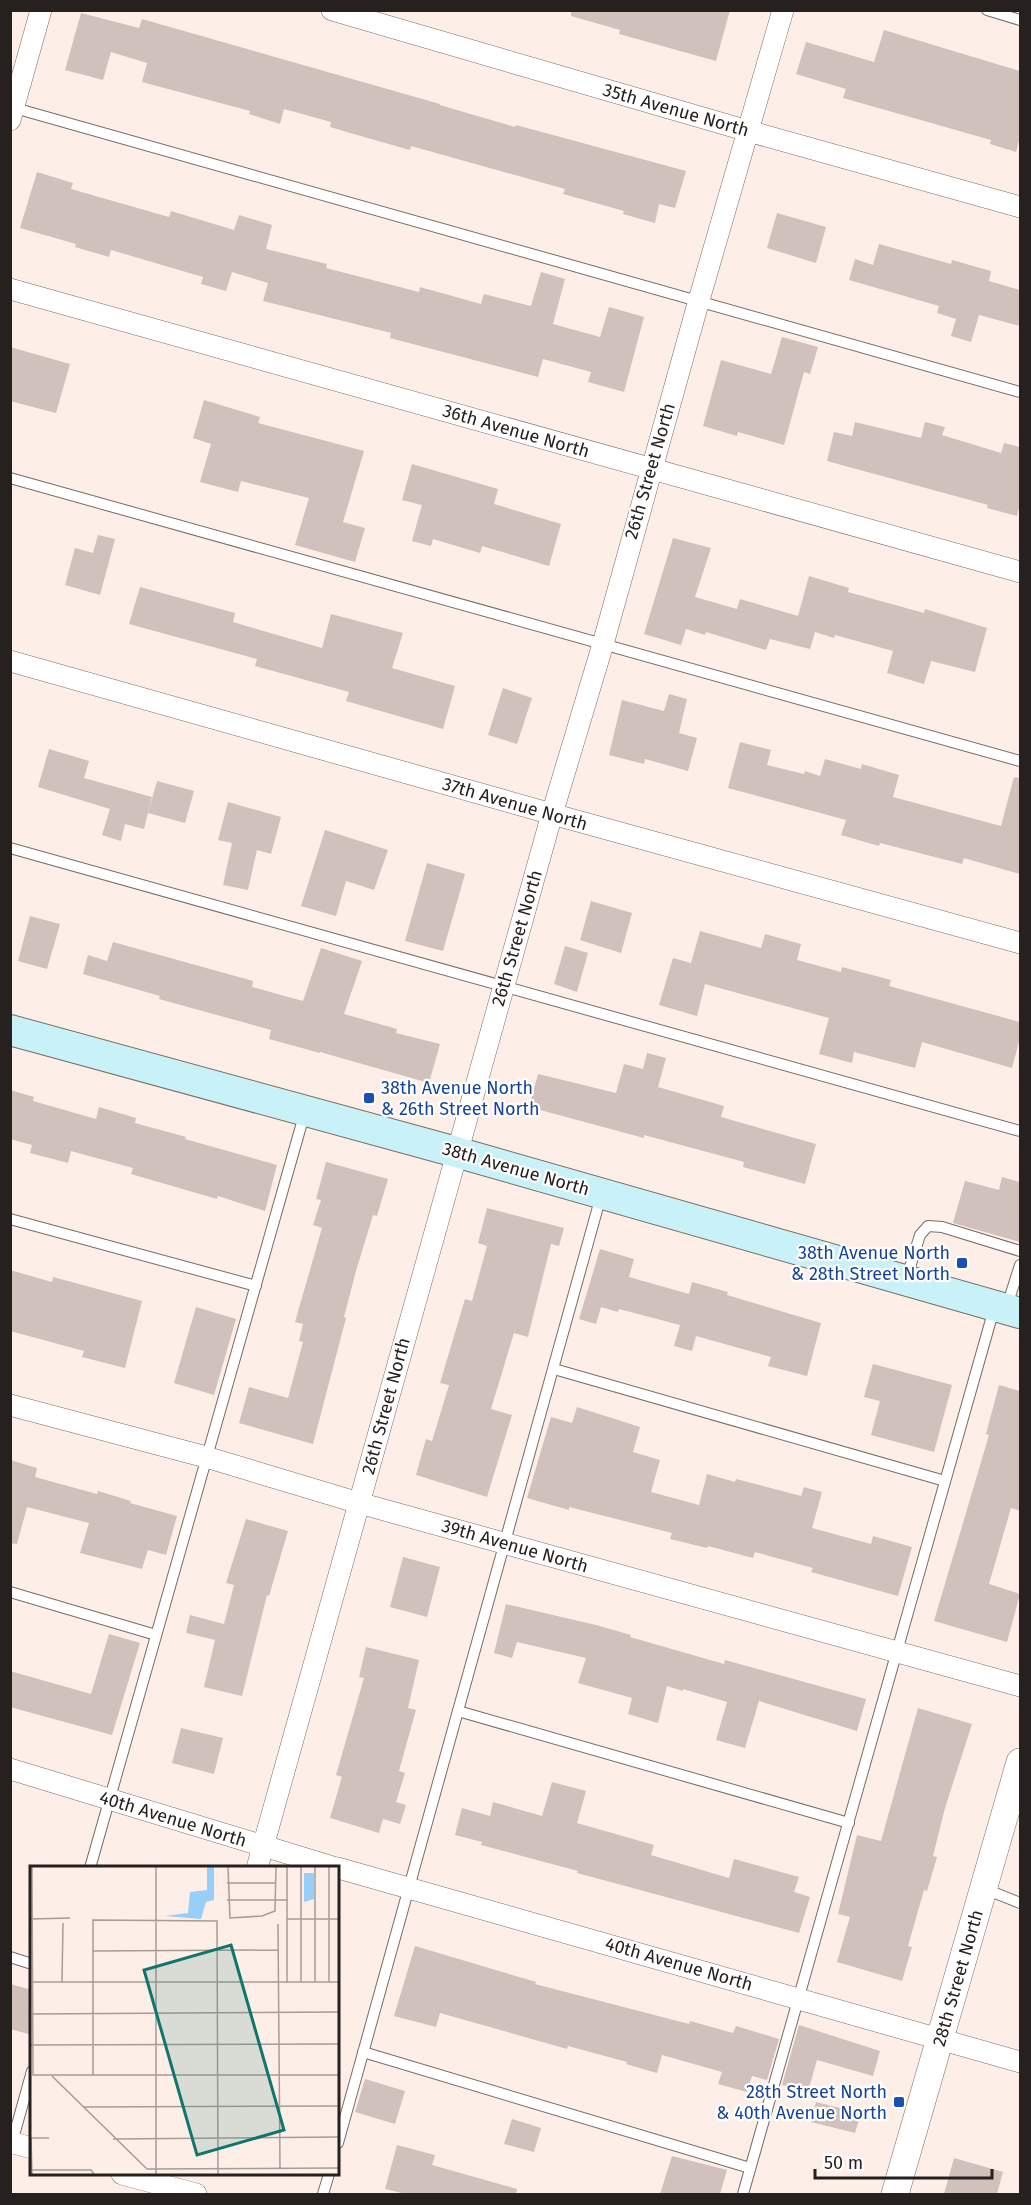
<svg xmlns="http://www.w3.org/2000/svg" width="1031" height="2205" font-family="'Fira Sans',sans-serif">
<rect width="100%" height="100%" fill="#fdeee7"/>
<g fill="#d0c1bc">
<polygon points="571,10 730,10 716,61 619,34 620,30 571,16"/>
<polygon points="81,13 139,28 142,19 440,104 440,105 515,127 516,125 686,171 675,208 659,204 655,223 623,214 624,211 563,194 565,189 411,146 410,150 364,137 330,127 331,122 284,109 280,124 249,114 250,111 142,82 147,63 111,52 103,80 65,70"/>
<polygon points="884,30 1020,71 1020,137 1016,152 990,144 991,140 843,98 846,89 796,74 806,42 874,62"/>
<polygon points="37,172 73,183 71,189 169,217 171,211 234,230 239,215 272,225 266,249 327,264 326,268 419,292 420,287 481,304 484,294 531,306 541,272 565,279 553,324 600,337 609,307 644,317 624,392 588,382 591,372 543,359 538,377 390,338 391,333 263,301 268,283 232,272 226,291 201,284 203,277 111,250 109,257 75,247 76,244 20,228"/>
<polygon points="777,213 826,227 816,263 767,248"/>
<polygon points="879,244 951,264 952,260 991,271 989,281 1020,290 1020,326 979,315 971,342 951,336 956,319 937,313 939,306 849,280 855,259 873,265"/>
<polygon points="782,337 818,347 810,374 804,372 784,445 738,432 737,436 703,426 721,360 771,374"/>
<polygon points="10,347 70,364 56,413 10,401"/>
<polygon points="204,400 260,417 258,423 364,451 343,522 365,528 355,562 295,545 309,498 241,481 238,492 200,482 211,444 193,438"/>
<polygon points="855,422 921,438 925,422 945,427 942,435 1001,453 1004,443 1020,447 1020,504 1017,516 987,508 988,505 827,461 834,432 852,436"/>
<polygon points="412,464 498,489 494,504 561,524 549,566 482,546 480,553 433,539 431,546 412,541 422,505 402,500"/>
<polygon points="98,535 115,539 100,595 65,585 75,548 93,553"/>
<polygon points="673,538 711,548 695,597 737,609 740,599 798,616 809,576 849,588 848,592 924,613 925,609 987,628 975,672 931,661 924,684 887,673 893,651 835,635 834,638 815,632 810,649 770,639 766,650 706,632 705,635 686,629 681,645 644,634"/>
<polygon points="140,587 235,613 233,622 322,648 331,614 403,633 392,668 455,686 443,729 346,701 349,692 255,666 257,659 129,624"/>
<polygon points="503,688 532,698 517,744 488,735"/>
<polygon points="669,694 687,699 679,733 697,738 688,771 645,759 644,764 609,755 622,700 664,711"/>
<polygon points="740,742 771,750 767,765 804,774 805,771 820,776 825,759 861,769 862,764 899,775 893,797 1001,826 1014,777 1020,778 1020,874 964,858 962,864 880,843 879,846 841,835 846,820 728,788"/>
<polygon points="49,749 89,761 84,778 152,797 144,829 125,824 121,841 102,835 110,809 38,787"/>
<polygon points="157,781 194,791 185,823 148,813"/>
<polygon points="228,802 281,817 271,854 257,850 248,890 223,885 232,843 218,840"/>
<polygon points="325,830 388,850 374,890 346,881 336,916 301,906"/>
<polygon points="427,863 465,874 443,951 405,941"/>
<polygon points="591,901 632,913 621,953 580,940"/>
<polygon points="30,916 60,924 47,969 18,961"/>
<polygon points="700,931 761,948 765,934 801,944 797,960 841,972 842,967 891,980 889,986 1020,1022 1020,1038 1012,1068 922,1042 915,1068 854,1052 852,1063 819,1054 829,1018 705,984 697,1016 659,1005 673,958 691,963"/>
<polygon points="113,942 253,981 252,987 303,1001 321,948 362,961 344,1014 397,1029 396,1033 440,1044 429,1083 320,1052 320,1053 269,1039 271,1030 159,999 160,996 83,974 88,955 107,961"/>
<polygon points="565,946 588,953 577,992 554,984"/>
<polygon points="647,1053 666,1058 658,1087 724,1106 721,1117 816,1144 805,1184 743,1167 744,1162 644,1135 644,1138 529,1107 538,1074 616,1093 624,1064 643,1069"/>
<polygon points="10,1090 34,1097 33,1101 96,1119 99,1107 136,1118 135,1123 186,1137 185,1139 277,1165 265,1211 218,1196 217,1199 131,1174 133,1168 71,1151 68,1163 30,1153 32,1145 10,1139"/>
<polygon points="326,1162 388,1179 377,1216 373,1215 356,1271 344,1317 346,1318 313,1444 239,1423 249,1387 288,1398 303,1342 299,1341 303,1324 295,1322 322,1228 313,1225 321,1200 316,1199"/>
<polygon points="1002,1177 1020,1182 1020,1242 953,1223 965,1181 999,1190"/>
<polygon points="487,1208 564,1228 559,1246 551,1244 528,1337 514,1333 491,1409 512,1415 487,1497 416,1475 426,1439 432,1441 449,1385 440,1383 465,1299 472,1301 487,1246 478,1243"/>
<polygon points="600,1249 634,1259 629,1277 689,1294 692,1282 728,1292 727,1295 821,1323 807,1376 768,1366 771,1357 696,1336 692,1351 674,1346 680,1325 619,1309 618,1312 601,1307 596,1324 579,1319"/>
<polygon points="10,1270 52,1282 53,1277 142,1301 125,1368 82,1357 84,1351 10,1331"/>
<polygon points="196,1307 236,1319 214,1395 174,1383"/>
<polygon points="873,1364 952,1385 934,1452 871,1435 880,1401 864,1397"/>
<polygon points="999,1385 1020,1391 1020,1511 1011,1508 989,1584 1020,1594 1007,1642 934,1621 989,1435 986,1434"/>
<polygon points="577,1407 640,1427 633,1452 660,1460 651,1492 699,1505 707,1474 735,1482 736,1479 801,1496 804,1487 822,1492 812,1528 871,1544 873,1536 912,1547 898,1596 811,1572 813,1568 755,1552 753,1558 708,1546 707,1548 670,1539 672,1533 569,1507 569,1510 527,1498 551,1417 572,1423"/>
<polygon points="10,1460 37,1468 35,1477 97,1494 98,1491 131,1501 130,1503 177,1516 166,1555 148,1550 142,1569 80,1553 89,1523 27,1507 17,1544 10,1543"/>
<polygon points="246,1519 288,1531 269,1596 267,1595 242,1696 204,1687 215,1640 186,1633 190,1615 224,1624 234,1585 226,1583"/>
<polygon points="403,1557 440,1567 427,1617 390,1607"/>
<polygon points="506,1604 596,1625 631,1635 630,1637 724,1664 725,1660 866,1699 857,1731 759,1701 745,1748 716,1740 727,1702 683,1689 683,1691 667,1686 658,1723 628,1714 632,1698 578,1683 586,1658 517,1642 512,1658 494,1653"/>
<polygon points="109,1634 140,1643 112,1735 10,1707 10,1671 91,1694"/>
<polygon points="366,1647 419,1660 408,1708 416,1710 399,1771 405,1773 396,1802 406,1805 400,1824 383,1819 379,1833 330,1818 342,1777 336,1775 364,1678 359,1677"/>
<polygon points="918,1708 972,1724 945,1808 933,1856 937,1857 927,1891 924,1890 908,1946 912,1947 902,1981 837,1962 850,1917 838,1914 857,1835 881,1841"/>
<polygon points="181,1728 223,1738 214,1774 172,1763"/>
<polygon points="552,1782 586,1791 577,1823 654,1845 651,1855 729,1878 734,1859 799,1877 794,1892 810,1897 799,1933 577,1873 578,1871 481,1845 482,1842 455,1835 462,1808 490,1816 493,1802 542,1816"/>
<polygon points="415,1946 536,1982 535,1984 689,2024 690,2021 733,2033 736,2026 779,2039 767,2080 752,2076 747,2092 718,2084 722,2072 662,2055 657,2073 626,2064 627,2062 568,2046 567,2049 440,2013 436,2027 394,2016"/>
<polygon points="10,1984 32,1990 32,2035 10,2029"/>
<polygon points="799,2025 880,2051 873,2076 817,2060 808,2092 782,2085"/>
<polygon points="365,2079 405,2091 395,2124 355,2112"/>
<polygon points="816,2102 861,2113 855,2133 811,2122"/>
<polygon points="512,2119 541,2128 534,2152 504,2144"/>
<polygon points="397,2145 435,2155 432,2165 517,2189 516,2194 406,2194 385,2189"/>
<polygon points="672,2156 727,2170 720,2194 660,2194"/>
<polygon points="954,2158 1003,2172 997,2194 944,2194"/>
</g>
<g fill="none" stroke-linecap="round" stroke-linejoin="round">
<g stroke="#796d66" stroke-width="12">
<g id="service">
<polyline points="987,10 1020,20"/>
<polyline points="11,107 1020,392"/>
<polyline points="10,478 1020,761"/>
<polyline points="10,848 1020,1131"/>
<polyline points="10,1219 256,1286"/>
<polyline points="906,1280 920,1235 928,1226 942,1227 1020,1251"/>
<polyline points="1006,1309 1020,1265"/>
<polyline points="554,1369 945,1481"/>
<polyline points="10,1592 156,1635"/>
<polyline points="458,1711 849,1823"/>
<polyline points="90,1868 305,1112"/>
<polyline points="985,1889 1020,1903"/>
<polyline points="10,1957 32,1964"/>
<polyline points="363,2052 750,2168"/>
<polyline points="338,2143 601,1196"/>
<polyline points="11,2146 32,2071"/>
<polyline points="323,2194 329,2174"/>
<polyline points="743,2194 994,1309"/>
</g>
</g>
<g stroke="#796d66" stroke-width="22">
<g id="minor">
<polyline points="332,10 748,131 1020,207"/>
<polyline points="10,120 41,10"/>
<polyline points="10,289 1020,572"/>
<polyline points="10,661 552,814 1020,943"/>
<polyline points="10,1405 206,1457 359,1503 1020,1686"/>
<polyline points="10,1769 336,1868"/>
<polyline points="257,1868 552,814 603,644 699,300 783,10"/>
<polyline points="338,1868 1020,2062"/>
<polyline points="10,2142 32,2148"/>
<polyline points="122,2174 196,2194"/>
</g>
</g>
<g stroke="#796d66" stroke-width="28">
<polyline id="tertiary" points="895,2194 1020,1762"/>
</g>
<g stroke="#796d66" stroke-width="32">
<polyline id="secondary" points="10,1030 456,1152 1020,1313"/>
</g>
<use href="#service" stroke="#fff" stroke-width="10"/>
<use href="#minor" stroke="#fff" stroke-width="21"/>
<use href="#tertiary" stroke="#fff" stroke-width="27"/>
<use href="#secondary" stroke="#c9f2f8" stroke-width="30"/>
</g>
<g fill="#1a4fb4" stroke="#fff" stroke-width="2">
<rect x="363" y="1092" width="12" height="12" rx="3"/>
<rect x="956" y="1257" width="12" height="12" rx="3"/>
<rect x="893" y="2096" width="12" height="12" rx="3"/>
</g>
<g text-anchor="middle" dominant-baseline="central" stroke-width="4.5" stroke-linejoin="round" paint-order="stroke">
<g font-size="18" fill="#26211e" stroke="#fff">
<text transform="translate(676 110) rotate(16)">35th Avenue North</text>
<text transform="translate(516 431) rotate(16)">36th Avenue North</text>
<text transform="translate(650 471) rotate(-74)">26th Street North</text>
<text transform="translate(515 804) rotate(16)">37th Avenue North</text>
<text transform="translate(517 938) rotate(-74)">26th Street North</text>
<text transform="translate(516 1169) rotate(16)">38th Avenue North</text>
<text transform="translate(386 1406) rotate(-75)">26th Street North</text>
<text transform="translate(515 1546) rotate(16)">39th Avenue North</text>
<text transform="translate(173 1819) rotate(17)">40th Avenue North</text>
<text transform="translate(679 1964) rotate(16)">40th Avenue North</text>
<text transform="translate(958 1978) rotate(-74)">28th Street North</text>
</g>
<g font-size="18" fill="#164399" stroke="#fff" text-anchor="end">
<text x="381" y="1088" text-anchor="start">38th Avenue North<tspan x="381" dy="21">&amp; 26th Street North</tspan></text>
<text x="950" y="1253">38th Avenue North<tspan x="950" dy="21">&amp; 28th Street North</tspan></text>
<text x="887" y="2092">28th Street North<tspan x="887" dy="21">&amp; 40th Avenue North</tspan></text>
</g>
</g>
<g transform="translate(30 1866)">
<rect width="309" height="309" fill="#fdeee7"/>
<path d="M177,1H184V34L176,36L171,53L135,50L158,47L160,26L177,24ZM274,7H284V33L274,36Z" fill="#97cff9"/>
<path fill="none" stroke="#a79c97" stroke-width="1.5" d="M2,1L3,209H309M198,1L200,52L232,50L245,45L246,1M197,17H246M197,34H257M1,53L40,52M257,53H309M248,58L250,302M63,85L248,84M2,116H309M32,116L33,57M271,116V1M285,116V1M299,116V1M257,117V1M2,148L309,146M0,179L309,178M63,209V54L187,55L188,308M22,210L117,303L309,302M53,241L309,240M0,272H19M1,272L2,308M83,273L309,271M0,304H61L64,308M126,308V1"/>
<path fill="#0f766e" fill-opacity="0.15" stroke="#0f766e" stroke-width="3" d="M201,79L254,264L167,289L114,104Z"/>
<rect width="309" height="309" fill="none" stroke="#26211e" stroke-width="3"/>
</g>
<rect width="1031" height="2205" fill="none" stroke="#26211e" stroke-width="24"/>
<path d="M815 2169v9h177v-9" fill="none" stroke="#26211e" stroke-width="3"/>
<text x="824" y="2169" font-size="18" fill="#26211e" stroke="#ffffff" stroke-width="4.5" paint-order="stroke">50 m</text>
</svg>
